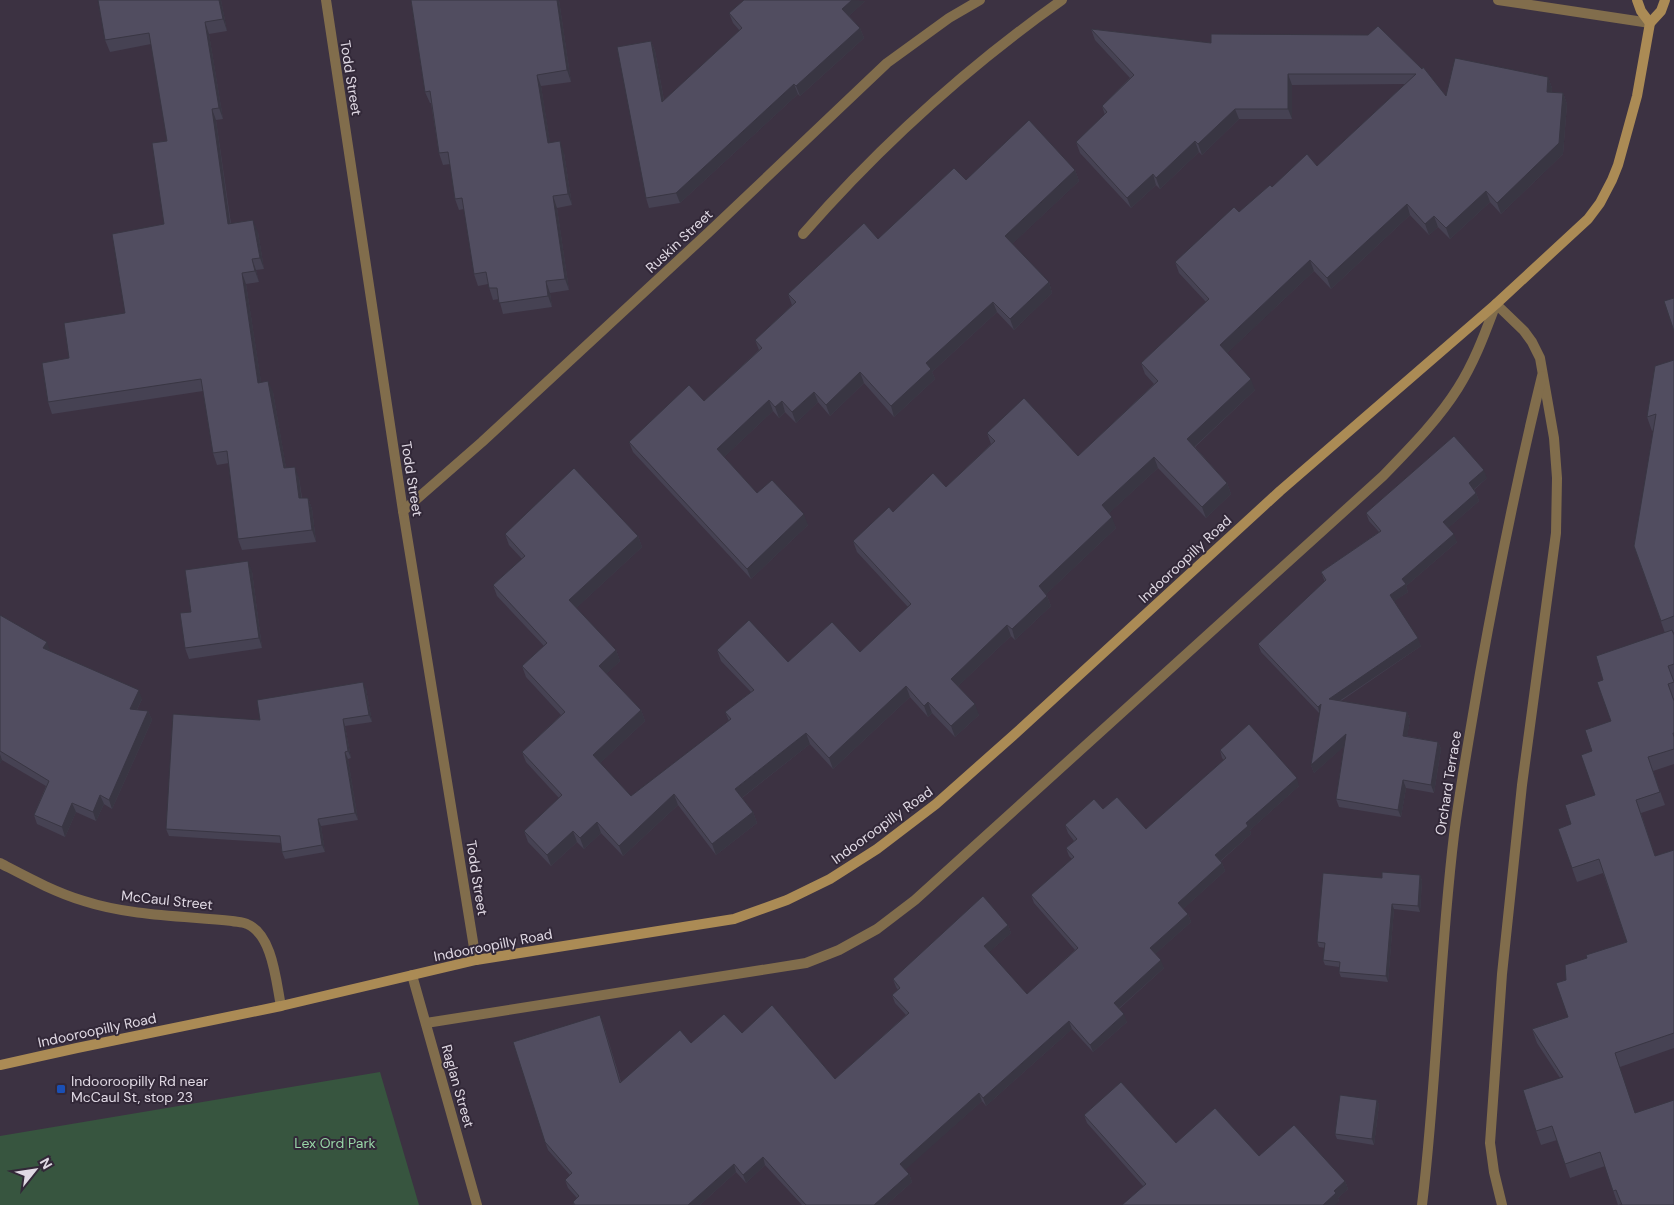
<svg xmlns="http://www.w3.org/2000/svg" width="1674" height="1205" font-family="'DM Sans',sans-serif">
<rect width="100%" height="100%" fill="#3c3242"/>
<polygon fill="#37553f" points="380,1072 419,1205 0,1205 0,1136"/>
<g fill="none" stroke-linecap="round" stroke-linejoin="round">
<g stroke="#816d4c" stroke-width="10">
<path d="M803,234C880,146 966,68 1062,0"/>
<path d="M426,1023L806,963L839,950L877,929L915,900L1383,476C1410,448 1438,420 1458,388C1475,361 1485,333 1496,304"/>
</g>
<g stroke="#816d4c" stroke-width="10">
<polyline points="326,0 403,511 476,960"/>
<polyline points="1498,0 1650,23"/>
<polyline points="1496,304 1524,331 1532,342 1540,358 1554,438 1557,478 1556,533 1522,785 1502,974 1490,1143 1494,1172 1502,1205"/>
<polyline points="403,511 482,442 709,232 887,63 949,18 980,0"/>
<path d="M0,863C27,877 54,892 84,901C130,916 184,916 232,921C237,922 243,922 247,924C273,935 276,982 281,1006"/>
<polyline points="412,975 477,1205"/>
<path d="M1422,1205C1437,1082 1439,958 1454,835C1461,781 1471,727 1480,673C1498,573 1518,474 1542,376"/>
</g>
<g stroke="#ab8b55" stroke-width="10">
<polyline points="1637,0 1641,11 1650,23"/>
<polyline points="0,1065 77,1048 281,1006 476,960 734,919 787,900 830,879 877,849 936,804 1016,733 1280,491 1496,304 1588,219 1600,203 1612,180 1618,165 1637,96 1650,23 1661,11 1665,0"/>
</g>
</g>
<g fill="#464253">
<polygon points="221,0 227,31 209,34 223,119 216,120 231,224 258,232 264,269 256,270 259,282 246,284 261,382 273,392 286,468 299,478 302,498 308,498 312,509 316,542 242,550 238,539 229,463 217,465 213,453 203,391 52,414 48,402 69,358 125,313 164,224 167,141 151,44 110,52 105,40"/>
<polygon points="411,0 559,0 571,82 541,86 550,143 564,153 572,205 557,208 569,290 550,293 552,307 503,314 499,299 493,300 488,284 478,286 474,274 464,209 459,210 455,199 450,164 443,165 439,153 431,103 430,103 425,92"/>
<polygon points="865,1 849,16 860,28 864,38 800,96 798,94 680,203 649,208 646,198 651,41 655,51 664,100 740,31 733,23 729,13"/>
<polygon points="1091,29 1211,43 1368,35 1446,96 1548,77 1552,88 1552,92 1563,93 1567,104 1563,154 1501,214 1490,202 1450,239 1438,227 1429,235 1410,215 1331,289 1314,271 1227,353 1255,390 1195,447 1227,483 1231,494 1206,518 1158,468 1109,513 1116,528 1046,594 1047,596 1051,606 1015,640 1011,636 958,686 979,715 955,737 932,713 928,717 910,697 833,769 810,744 742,798 753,812 757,823 716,855 678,805 623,856 601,833 584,849 577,842 551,866 528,842 524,831 559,798 526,762 522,752 561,715 526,677 522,666 544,646 497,596 493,585 522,559 509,545 505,534 638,536 642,547 576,608 616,650 620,661 606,674 641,710 645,721 600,763 631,796 729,721 725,712 751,692 721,661 717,650 788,662 860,652 908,607 857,552 853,541 893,512 946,487 991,444 987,433 1078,456 1154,384 1145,374 1141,363 1206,302 1179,273 1175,262 1272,187 1317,166 1405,84 1292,85 1292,119 1239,119 1202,155 1199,152 1160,189 1156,185 1131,208 1080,153 1076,142 1105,115 1102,106 1130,78 1095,40"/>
<polygon points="1075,170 1079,181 1012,244 1049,282 1052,293 1014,330 997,312 932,372 935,379 894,417 864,383 830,416 818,402 796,423 785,412 779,418 773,411 724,457 757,493 808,525 751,579 633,452 629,442 704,401 759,350 755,340 792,305 788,294 878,239 966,180"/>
<polygon points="1674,360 1674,632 1673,632 1674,635 1674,680 1673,680 1674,683 1674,698 1673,698 1674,700 1674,764 1653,771 1665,805 1641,813 1655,856 1674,850 1674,1048 1620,1067 1621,1204 1618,1205 1605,1166 1570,1178 1557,1140 1541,1145 1536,1131 1560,1078 1537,1043 1532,1029 1568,1017 1566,980 1587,958 1627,942 1603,873 1577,882 1558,829 1571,824 1595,795 1592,751 1611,721 1603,680 1665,633 1634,546 1654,430 1652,431 1647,417"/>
<polygon points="1487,478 1474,490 1476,493 1479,501 1448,528 1457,542 1406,586 1408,592 1394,601 1421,646 1341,701 1407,712 1410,720 1407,736 1438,742 1441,749 1434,793 1406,788 1401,817 1339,807 1336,799 1344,746 1314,773 1311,765 1320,714 1261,652 1258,644 1325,582 1321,572 1379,532 1369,521 1366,513"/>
<polygon points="252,571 262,648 189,659 185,648 191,612"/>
<polygon points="0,615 50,651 142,699 137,710 148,711 152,720 112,809 104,804 96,821 76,812 65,837 37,824 34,815 46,786 2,760 0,763"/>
<polygon points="366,689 372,722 345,726 351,758 348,759 358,820 321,826 325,852 285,859 282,852 281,843 169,836 166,829 260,720"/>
<polygon points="1220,750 1299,786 1250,830 1251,834 1221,861 1222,863 1225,871 1183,909 1188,914 1191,922 1155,954 1164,968 1119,1009 1127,1022 1093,1052 1072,1029 986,1106 982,1101 905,1169 909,1174 912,1182 886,1205 802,1205 765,1165 746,1183 736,1172 700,1205 574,1205 573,1202 577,1198 568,1188 565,1180 570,1175 548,1150 545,1142 603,1023 621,1082 691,1043 742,1033 835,1079 906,1015 895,1003 892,995 898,990 896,987 893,979 1008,925 1011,933 989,952 1027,994 1075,950 1034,903 1031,895 1072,859 1069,856 1066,848 1074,841 1068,833 1065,825 1103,809 1146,829 1224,760 1222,758"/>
<polygon points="1420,875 1422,881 1420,912 1394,909 1388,982 1341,977 1339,972 1339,967 1325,965 1323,960 1325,948 1319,947 1317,942 1382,878"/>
<polygon points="1377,1100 1379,1105 1374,1145 1337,1139 1335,1134"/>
<polygon points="1084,1115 1176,1143 1259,1156 1345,1181 1348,1189 1338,1198 1339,1202 1143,1186 1087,1123"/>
</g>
<g fill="#393643">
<polygon points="219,0 221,0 227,31 223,19"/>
<polygon points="557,0 559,0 571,82 567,70"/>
<polygon points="852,0 865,1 846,19 842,9"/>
<polygon points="205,22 209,34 223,119 219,108"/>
<polygon points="860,28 864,38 800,96 796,86"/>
<polygon points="651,41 655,51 666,112 662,102"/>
<polygon points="1288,74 1292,85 1292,119 1288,109"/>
<polygon points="537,75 541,86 552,154 548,143"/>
<polygon points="1548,77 1552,88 1551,102 1547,92"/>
<polygon points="794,84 798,94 680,203 676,193"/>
<polygon points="1563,93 1567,104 1563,154 1501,214 1497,203"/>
<polygon points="212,109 216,120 232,236 228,224"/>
<polygon points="1235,109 1239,119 1202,155 1198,144"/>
<polygon points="560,141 564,153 572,205 568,194"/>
<polygon points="1195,141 1199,152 1160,189 1156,178"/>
<polygon points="1075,170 1079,181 1009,247 1005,236"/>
<polygon points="1153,174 1156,185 1131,208 1127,198"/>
<polygon points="1486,191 1490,202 1450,239 1446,228"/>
<polygon points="553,196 557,208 569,290 565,279"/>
<polygon points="1407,204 1410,215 1331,289 1327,278"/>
<polygon points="1434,216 1438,227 1429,235 1425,224"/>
<polygon points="253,220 258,232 264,269 260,258"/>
<polygon points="252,259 256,270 259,282 255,271"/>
<polygon points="1310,260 1314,271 1224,356 1220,345"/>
<polygon points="242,273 246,284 263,394 258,383"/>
<polygon points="546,281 550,293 552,307 548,296"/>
<polygon points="1049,282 1052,293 1014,330 1010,319"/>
<polygon points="993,302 997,312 932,372 935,379 894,417 891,406 926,363"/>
<polygon points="860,372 864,383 830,416 826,405"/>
<polygon points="1251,379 1255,390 1191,450 1187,439"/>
<polygon points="268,381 273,392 288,479 284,468"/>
<polygon points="814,392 818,402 796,423 792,412"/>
<polygon points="769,400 773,411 721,460 717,449"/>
<polygon points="782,401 785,412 779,418 775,407"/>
<polygon points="1154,457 1158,468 1106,516 1102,505"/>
<polygon points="295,467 299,478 303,510 299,498"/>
<polygon points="1484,470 1487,478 1472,491 1469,483"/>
<polygon points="1227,483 1231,494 1206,518 1202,507"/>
<polygon points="1476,493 1479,501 1446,530 1443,522"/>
<polygon points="308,498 312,509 316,542 312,530"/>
<polygon points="804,514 808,525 751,579 747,569"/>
<polygon points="1112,517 1116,528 1043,597 1039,586"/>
<polygon points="1454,534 1457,542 1406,586 1408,592 1393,602 1390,595 1402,579"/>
<polygon points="638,536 642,547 573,611 569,600"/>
<polygon points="248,561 252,571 262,648 259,638"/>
<polygon points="1047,596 1051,606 1015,640 1012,629"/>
<polygon points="1007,625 1011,636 955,689 951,679"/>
<polygon points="1418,638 1421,646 1332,706 1329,699"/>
<polygon points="47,642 50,651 43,648"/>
<polygon points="616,650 620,661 603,677 599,666"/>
<polygon points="363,682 366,689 372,722 369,715"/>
<polygon points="906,686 910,697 833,769 829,758"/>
<polygon points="139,690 142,699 133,718 130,709"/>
<polygon points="928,702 932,713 928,717 924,706"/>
<polygon points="975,704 979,715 955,737 951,726"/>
<polygon points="1321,704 1320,715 1318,707"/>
<polygon points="641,710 645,721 597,766 593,755"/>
<polygon points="148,711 152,720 112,809 109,800"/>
<polygon points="1407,712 1410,720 1406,743 1403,736"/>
<polygon points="343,719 345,726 351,758 348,751"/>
<polygon points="806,733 810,744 739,800 735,789"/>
<polygon points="1346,734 1349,742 1314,773 1311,765"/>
<polygon points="1438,742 1441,749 1434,793 1431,785"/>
<polygon points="345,752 348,759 358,820 355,813"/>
<polygon points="0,754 2,760 0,763"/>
<polygon points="1297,778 1299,786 1250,830 1251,834 1218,863 1215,855 1246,823"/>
<polygon points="1403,780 1406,788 1401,817 1398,810"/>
<polygon points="674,794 678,805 623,856 619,846"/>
<polygon points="100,795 104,804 96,821 93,812"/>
<polygon points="72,803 76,812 65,837 62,827"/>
<polygon points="753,812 757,823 716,855 712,844"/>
<polygon points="318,819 321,826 325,852 322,845"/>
<polygon points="597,822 601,833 584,849 580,838"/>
<polygon points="573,831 577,842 551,866 547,855"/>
<polygon points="1222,863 1225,871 1181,911 1178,903"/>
<polygon points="1420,875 1422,881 1420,912 1418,906"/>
<polygon points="1392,904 1394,909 1388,982 1386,976"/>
<polygon points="1188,914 1191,922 1153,956 1150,948"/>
<polygon points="1008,925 1011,933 987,954 984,946"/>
<polygon points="1161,960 1164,968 1116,1011 1114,1003"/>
<polygon points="1124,1014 1127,1022 1093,1052 1090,1045"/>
<polygon points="1069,1021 1072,1029 986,1106 983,1098"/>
<polygon points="979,1093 982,1101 903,1172 900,1164"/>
<polygon points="1377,1100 1379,1105 1374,1145 1372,1139"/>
<polygon points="763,1157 765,1165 746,1183 743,1175"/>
<polygon points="734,1164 736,1172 700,1205 688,1205"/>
<polygon points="909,1174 912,1182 886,1205 874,1205"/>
<polygon points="1345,1181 1348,1189 1338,1198 1339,1202 1335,1205 1323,1205 1334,1191"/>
</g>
<g fill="#514d60" stroke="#393643">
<polygon points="98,0 219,0 223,19 205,22 219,108 212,109 228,224 253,220 260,258 252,259 255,271 242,273 258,383 268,381 284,468 295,467 299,498 308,498 312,530 238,539 227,451 213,453 201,379 48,402 42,363 69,358 64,323 125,313 112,234 164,224 152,143 167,141 149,33 105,40"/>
<polygon points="411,0 557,0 567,70 537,75 548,143 560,141 568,194 553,196 565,279 546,281 548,296 499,303 497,288 489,288 486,272 474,274 462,198 455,199 448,152 439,153 430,91 425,92"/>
<polygon points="744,0 852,0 842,9 860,28 796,86 794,84 676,193 646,198 617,47 651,41 662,102 742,28 729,13"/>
<polygon points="1378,26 1422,69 1423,67 1446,96 1455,58 1548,77 1547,92 1563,93 1559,143 1497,203 1486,191 1446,228 1434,216 1425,224 1407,204 1327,278 1310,260 1220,345 1251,379 1187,439 1227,483 1202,507 1154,457 1102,505 1112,517 1039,586 1047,596 1012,629 1007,625 951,679 975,704 951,726 928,702 924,706 906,686 829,758 806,733 735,789 753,812 712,844 674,794 619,846 597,822 580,838 573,831 547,855 524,831 562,795 522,752 565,712 522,666 547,643 493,585 525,556 505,534 574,468 638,536 569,600 616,650 599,666 641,710 593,755 631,796 731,719 725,712 754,690 717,650 749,620 788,662 832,622 860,652 911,604 853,541 889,507 893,512 933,473 946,487 995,441 987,433 1024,398 1078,456 1158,381 1141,363 1209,299 1175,262 1234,207 1239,212 1270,185 1272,187 1307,154 1317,166 1416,74 1288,74 1288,109 1235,109 1198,144 1195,141 1156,178 1153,174 1127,198 1076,142 1107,112 1102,106 1134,75 1091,29 1211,43 1211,34 1368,35"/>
<polygon points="1029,120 1075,170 1005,236 1049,282 1010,319 993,302 926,363 931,369 891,406 860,372 826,405 814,392 792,412 782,401 775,407 769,400 717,449 757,493 772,480 804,514 747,569 629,442 689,385 704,401 762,348 755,340 796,302 788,294 864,223 878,239 954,168 966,180"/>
<polygon points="1674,298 1674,331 1664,301"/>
<polygon points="1674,360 1674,616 1661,621 1634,546 1656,414 1647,417 1655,366"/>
<polygon points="1454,436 1484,470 1469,483 1476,493 1443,522 1454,534 1402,579 1406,584 1390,595 1418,638 1329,699 1407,712 1403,736 1438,742 1431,785 1403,780 1398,810 1336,799 1346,734 1311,765 1321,704 1318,707 1258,644 1326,580 1321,572 1381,531 1366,513"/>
<polygon points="248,561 259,638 185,648 180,613 191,612 185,570"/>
<polygon points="0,615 47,642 43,648 139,690 130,709 148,711 109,800 100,795 93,812 72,803 62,827 34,815 49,781 0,751"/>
<polygon points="1672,630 1674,635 1674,664 1668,666 1674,682 1668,684 1674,701 1674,733 1673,733 1674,737 1674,749 1648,757 1660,792 1636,800 1655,856 1674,850 1674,1033 1615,1053 1635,1113 1674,1100 1674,1205 1622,1205 1616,1190 1613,1191 1600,1152 1565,1164 1552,1126 1536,1131 1523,1090 1563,1077 1532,1029 1568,1017 1556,983 1566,980 1565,965 1587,958 1586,955 1627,942 1599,859 1572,868 1558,829 1571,824 1565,805 1595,795 1581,755 1592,751 1585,730 1611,721 1597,682 1603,680 1596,656"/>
<polygon points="363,682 369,715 343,719 348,751 345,752 355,813 318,819 322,845 282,852 280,836 166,829 173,714 260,720 257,700"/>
<polygon points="1249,724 1297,778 1246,823 1248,826 1215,855 1222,863 1178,903 1188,914 1150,948 1161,960 1114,1003 1124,1014 1090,1045 1069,1021 983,1098 979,1093 900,1164 909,1174 874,1205 806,1205 763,1157 743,1175 734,1164 688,1205 575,1205 573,1202 579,1196 565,1180 572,1173 545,1142 513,1042 600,1015 620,1083 680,1030 691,1043 724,1014 742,1033 772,1005 835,1079 909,1013 892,995 900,988 893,979 983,896 1008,925 984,946 1027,994 1078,948 1031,895 1074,857 1066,848 1077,839 1065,825 1094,799 1103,809 1117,797 1146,829 1226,758 1220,750"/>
<polygon points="1382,872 1420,875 1418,906 1392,904 1386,976 1339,972 1340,962 1323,960 1325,943 1317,942 1323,873 1382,878"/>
<polygon points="1121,1082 1176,1143 1215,1108 1259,1156 1294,1125 1345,1181 1334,1191 1336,1193 1323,1205 1122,1205 1146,1184 1084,1115"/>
<polygon points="1340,1095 1377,1100 1372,1139 1335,1134"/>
</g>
<rect fill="#1a4fb4" stroke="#322838" stroke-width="2" x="56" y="1084" width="10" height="10" rx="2.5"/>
<g text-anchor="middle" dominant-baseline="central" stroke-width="4" stroke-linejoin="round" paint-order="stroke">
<g font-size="14" fill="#e0d9e4" stroke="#322838">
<text transform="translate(351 78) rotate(81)">Todd Street</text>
<text transform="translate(679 241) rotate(-43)">Ruskin Street</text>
<text transform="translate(412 479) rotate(81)">Todd Street</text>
<text transform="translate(1185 559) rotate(-43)">Indooroopilly Road</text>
<text transform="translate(1448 783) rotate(-81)">Orchard Terrace</text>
<text transform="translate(882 825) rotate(-36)">Indooroopilly Road</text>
<text transform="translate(477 878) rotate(81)">Todd Street</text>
<text transform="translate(167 900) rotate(6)">McCaul Street</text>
<text transform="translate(493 945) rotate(-11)">Indooroopilly Road</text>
<text transform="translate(97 1030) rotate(-12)">Indooroopilly Road</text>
<text transform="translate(458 1086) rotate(74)">Raglan Street</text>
</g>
<g font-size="14" fill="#e0d9e4" stroke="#322838" text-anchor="start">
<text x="71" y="1081">Indooroopilly Rd near<tspan x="71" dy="16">McCaul St, stop 23</tspan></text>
</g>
<g font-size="14" fill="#98d6a7" stroke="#322838">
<text x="335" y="1143">Lex Ord Park</text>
</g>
</g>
<g transform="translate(35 1170) rotate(60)" stroke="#322838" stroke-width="4" paint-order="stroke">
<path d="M0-4L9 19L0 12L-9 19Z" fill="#e0d9e4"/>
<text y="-8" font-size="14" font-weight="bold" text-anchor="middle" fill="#e0d9e4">N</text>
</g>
</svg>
